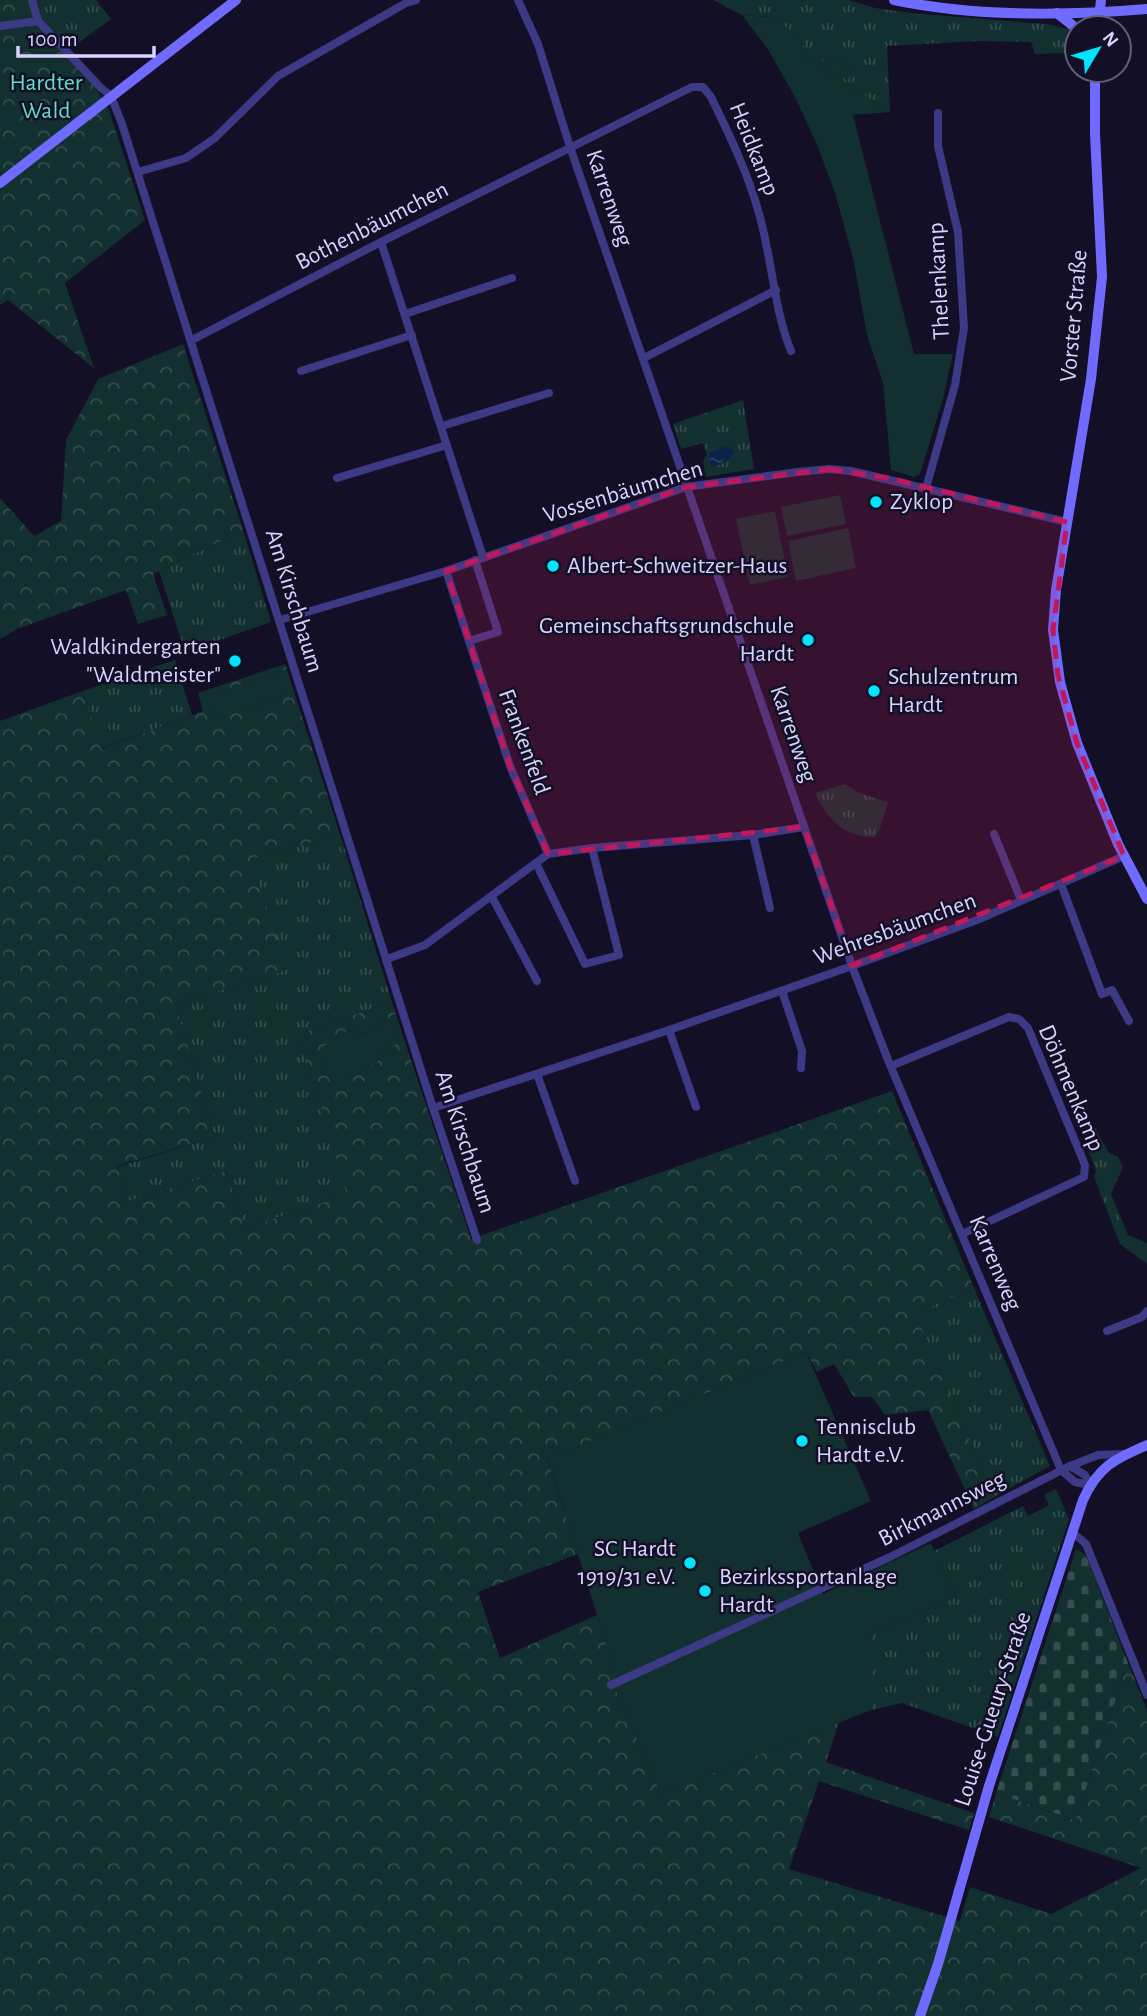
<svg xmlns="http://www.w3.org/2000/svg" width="1147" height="2016" font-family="'Alegreya Sans',sans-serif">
<defs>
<pattern id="grass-tufts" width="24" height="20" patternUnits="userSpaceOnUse" patternTransform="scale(1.75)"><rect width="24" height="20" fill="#12302f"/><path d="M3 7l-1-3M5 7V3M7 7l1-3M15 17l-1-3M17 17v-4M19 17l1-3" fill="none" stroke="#344d4e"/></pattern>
<pattern id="forest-crowns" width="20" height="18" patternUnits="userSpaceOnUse" patternTransform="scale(1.75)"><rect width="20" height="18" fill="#12302f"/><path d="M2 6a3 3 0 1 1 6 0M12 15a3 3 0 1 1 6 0" fill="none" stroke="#344d4e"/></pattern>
<pattern id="cemetery-stones" width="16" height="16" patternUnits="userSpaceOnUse" patternTransform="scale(1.75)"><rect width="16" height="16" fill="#12302f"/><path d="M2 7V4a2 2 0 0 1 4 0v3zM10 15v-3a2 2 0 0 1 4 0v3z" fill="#344d4e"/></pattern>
<pattern id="water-ripples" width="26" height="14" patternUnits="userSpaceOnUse" patternTransform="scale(1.75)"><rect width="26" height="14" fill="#0c2248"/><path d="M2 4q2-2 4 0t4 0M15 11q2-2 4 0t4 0" fill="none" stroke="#2f4163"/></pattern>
</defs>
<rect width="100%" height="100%" fill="#130f26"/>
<g fill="url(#grass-tufts)">
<polygon points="36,0 96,0 111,19 70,49 42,19"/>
<polygon points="713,0 849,0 875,8 911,13 1047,24 1076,31 1077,55 1060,53 1035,54 1031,42 977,41 887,46 890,112 799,53 774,17 742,15"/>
<polygon points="743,400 754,469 706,477 703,462 707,454 703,443 681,449 673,424"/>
<polygon points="243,530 271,622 185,652 159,571"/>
<polygon points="175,660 192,715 100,749 83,691"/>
<path d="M845,784L859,793L888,802L879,831L875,837C845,838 826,818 815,793Z"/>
<polygon points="340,834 392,1002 300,1034 348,1195 245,1228 226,1171 126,1202 117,1167 215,1137 175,1004 286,970 250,859"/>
<polygon points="1090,1119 1109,1153 1118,1157 1123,1167 1111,1194 1128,1235 1147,1243 1147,1264 1120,1244 1094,1177 1096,1171 1079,1125"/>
<polygon points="974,1288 1050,1466 994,1497 914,1313"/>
<polygon points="1056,1489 1069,1519 998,1737 902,1703 871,1710 871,1634 956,1597 934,1551 1023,1506 1028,1516 1049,1505 1044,1495"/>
</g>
<g fill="url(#forest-crowns)">
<polygon points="0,0 36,0 42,19 70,49 108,107 145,220 65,283 94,368 8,300 0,305"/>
<polygon points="183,344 243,530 153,574 167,615 138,624 126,590 17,629 0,639 0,498 34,536 61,521 66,440 98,379"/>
<polygon points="285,664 287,669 207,696 213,719 294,692 340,834 251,859 287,970 175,1004 215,1137 117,1166 126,1202 226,1171 245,1228 347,1195 300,1034 392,1002 396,1014 366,1033 347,1031 377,1062 403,1036 471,1239 892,1091 974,1288 915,1313 994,1497 974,1509 928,1410 885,1415 872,1397 854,1397 834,1364 817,1372 806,1352 548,1459 578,1554 478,1592 500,1658 597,1615 616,1673 615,1688 661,1793 839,1722 826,1762 974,1813 969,1830 819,1781 789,1869 960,1921 970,1887 1051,1914 1141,1868 989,1817 996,1793 1075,1820 1128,1663 1147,1710 1147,2016 0,2016 0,721 83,691 101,749 203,711 198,693"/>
</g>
<polygon fill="url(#cemetery-stones)" points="1076,1549 1086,1555 1128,1663 1075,1820 996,1793"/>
<g fill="#12302f">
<polygon points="742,15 774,17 805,42 800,53 890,112 853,115 914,354 953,354 943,399 920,474 914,477 891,470 883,383 867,335 853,258 835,193 818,147 796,99 769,51"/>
<polygon points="828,55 852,69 848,81 821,63"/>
<polygon points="840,495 846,524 787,536 781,507"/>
<polygon points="775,511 788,577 750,585 736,519"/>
<polygon points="848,528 856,568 796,581 788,541"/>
<polygon points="287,669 294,692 213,720 206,696"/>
<polygon points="396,1014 403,1036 377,1062 337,1083 322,1074 320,1049 347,1031 366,1033"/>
<polygon points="806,1352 871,1501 798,1533 823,1594 931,1543 956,1597 871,1634 871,1710 661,1794 615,1688 615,1673 548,1458"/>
</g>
<path fill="url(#water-ripples)" d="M726,446L735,451C732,460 721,466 711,466L709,462V453Z"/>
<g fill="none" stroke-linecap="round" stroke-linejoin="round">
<g stroke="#3d3a85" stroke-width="8">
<polyline points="32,0 38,21 101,88 111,96 122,124 433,1108 477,1240"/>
<polyline points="518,0 538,44 570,147 852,966 888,1060 1061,1470 1075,1482 1090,1485"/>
<polyline points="0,26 38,21"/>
<polyline points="138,172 186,158 215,138 278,76 406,3 416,0"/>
<polyline points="381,242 483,557"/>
<polyline points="405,314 512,278"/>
<path d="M192,340L381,242L692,87H703L711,97C729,134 747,171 758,210C772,256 773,306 791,351"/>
<polyline points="644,358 776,290"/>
<polyline points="301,371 412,335"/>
<polyline points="442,426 549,393"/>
<polyline points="337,478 447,445"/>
<polyline points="926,488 955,385 964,328 958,232 938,146 938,113"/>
<polyline points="446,571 510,766 548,854"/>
<polyline points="280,620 446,571 686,487 798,472 829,469 851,471 1067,522"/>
<polyline points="469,641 498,632 475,560"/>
<polyline points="994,834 1021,900"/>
<polyline points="753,835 770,908"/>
<polyline points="536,863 585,964 619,955 592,848"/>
<polyline points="1061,884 1102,994 1112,990 1129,1021"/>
<polyline points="492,897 537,981"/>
<polyline points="387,959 425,945 548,854 592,848 753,835 804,827"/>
<polyline points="782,991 802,1051 801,1068"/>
<polyline points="669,1030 696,1107"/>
<polyline points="891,1066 1009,1017 1019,1019 1028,1028 1085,1165 1084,1177 962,1234"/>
<polyline points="537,1074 575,1181"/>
<polyline points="433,1108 669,1030 852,966 977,920 1124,856"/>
<polyline points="1107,1331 1142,1317 1147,1311"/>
<polyline points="1070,1466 1085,1475 1090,1485"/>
<polyline points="1072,1532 1086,1544 1147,1695"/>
<polyline points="611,1685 890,1557 1070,1466 1098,1455 1124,1454"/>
</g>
<g stroke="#6f6bff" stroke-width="10">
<path d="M894,0C976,17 1064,16 1147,9"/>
<polyline points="1057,13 1077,29"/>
<polyline points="1098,28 1101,0"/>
<polyline points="1095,70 1095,134 1102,277 1091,379 1056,590 1053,630 1060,682 1077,743 1118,844 1147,899"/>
<polyline points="0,183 236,0"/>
<path d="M920,2016L938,1964L989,1786L1083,1500C1098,1467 1114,1459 1147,1445"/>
</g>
</g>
<path fill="#c2185b" fill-opacity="0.2" stroke="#c2185b" stroke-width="5" stroke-dasharray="14 9" stroke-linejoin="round" d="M829,469L889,478L1067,522L1053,630L1058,675L1077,743L1124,856L852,966L804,827L548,854L510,766L446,571L686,487Z"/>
<g fill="#00e5ff" stroke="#130f26" stroke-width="2.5">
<circle cx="876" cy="502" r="7"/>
<circle cx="553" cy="566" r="7"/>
<circle cx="808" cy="640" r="7"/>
<circle cx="235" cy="661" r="7"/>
<circle cx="874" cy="691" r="7"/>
<circle cx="802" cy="1441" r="7"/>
<circle cx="690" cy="1563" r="7"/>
<circle cx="705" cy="1591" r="7"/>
</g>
<g text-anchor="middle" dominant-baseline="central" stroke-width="5" stroke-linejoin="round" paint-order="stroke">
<g font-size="24" fill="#5fe0c0" stroke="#130f26">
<text x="46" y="83">Hardter<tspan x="46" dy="28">Wald</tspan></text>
</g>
<g font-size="24" fill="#d9d4ff" stroke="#130f26">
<text transform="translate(754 149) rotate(68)">Heidkamp</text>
<text transform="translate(609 198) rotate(71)">Karrenweg</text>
<text transform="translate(372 226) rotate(-27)">Bothenbäumchen</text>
<text transform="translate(939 281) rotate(-93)">Thelenkamp</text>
<text transform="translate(1074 316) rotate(-85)">Vorster Straße</text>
<text transform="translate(623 492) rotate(-17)">Vossenbäumchen</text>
<text transform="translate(294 601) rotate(73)">Am Kirschbaum</text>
<text transform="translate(793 734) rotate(71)">Karrenweg</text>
<text transform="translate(524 742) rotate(70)">Frankenfeld</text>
<text transform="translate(895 929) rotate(-20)">Wehresbäumchen</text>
<text transform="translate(1071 1088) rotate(67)">Döhmenkamp</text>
<text transform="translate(465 1142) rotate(72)">Am Kirschbaum</text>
<text transform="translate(995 1263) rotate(67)">Karrenweg</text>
<text transform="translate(942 1509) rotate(-27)">Birkmannsweg</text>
<text transform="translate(993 1709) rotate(-72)">Louise-Gueury-Straße</text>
</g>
<g font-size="24" fill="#d9d4ff" stroke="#130f26" text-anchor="start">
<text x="890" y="502">Zyklop</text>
<text x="567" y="566">Albert-Schweitzer-Haus</text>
<text x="794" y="626" text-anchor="end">Gemeinschaftsgrundschule<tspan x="794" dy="28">Hardt</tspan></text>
<text x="221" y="647" text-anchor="end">Waldkindergarten<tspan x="221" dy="28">"Waldmeister"</tspan></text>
<text x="888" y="677">Schulzentrum<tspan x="888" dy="28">Hardt</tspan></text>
<text x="816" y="1427">Tennisclub<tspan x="816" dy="28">Hardt e.V.</tspan></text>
<text x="676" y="1549" text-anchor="end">SC Hardt<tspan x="676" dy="28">1919/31 e.V.</tspan></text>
<text x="719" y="1577">Bezirkssportanlage<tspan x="719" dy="28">Hardt</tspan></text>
</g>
</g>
<g transform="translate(1098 49) rotate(52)"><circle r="33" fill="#130f26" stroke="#625e7d" stroke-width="2"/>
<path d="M0-5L12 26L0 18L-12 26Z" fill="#00e5ff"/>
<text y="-10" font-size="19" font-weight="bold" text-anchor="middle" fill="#d9d4ff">N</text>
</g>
<path d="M18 46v10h136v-10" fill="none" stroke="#d9d4ff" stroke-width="3.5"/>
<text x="28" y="46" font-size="21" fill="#d9d4ff" stroke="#130f26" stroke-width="5" paint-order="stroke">100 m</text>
</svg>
